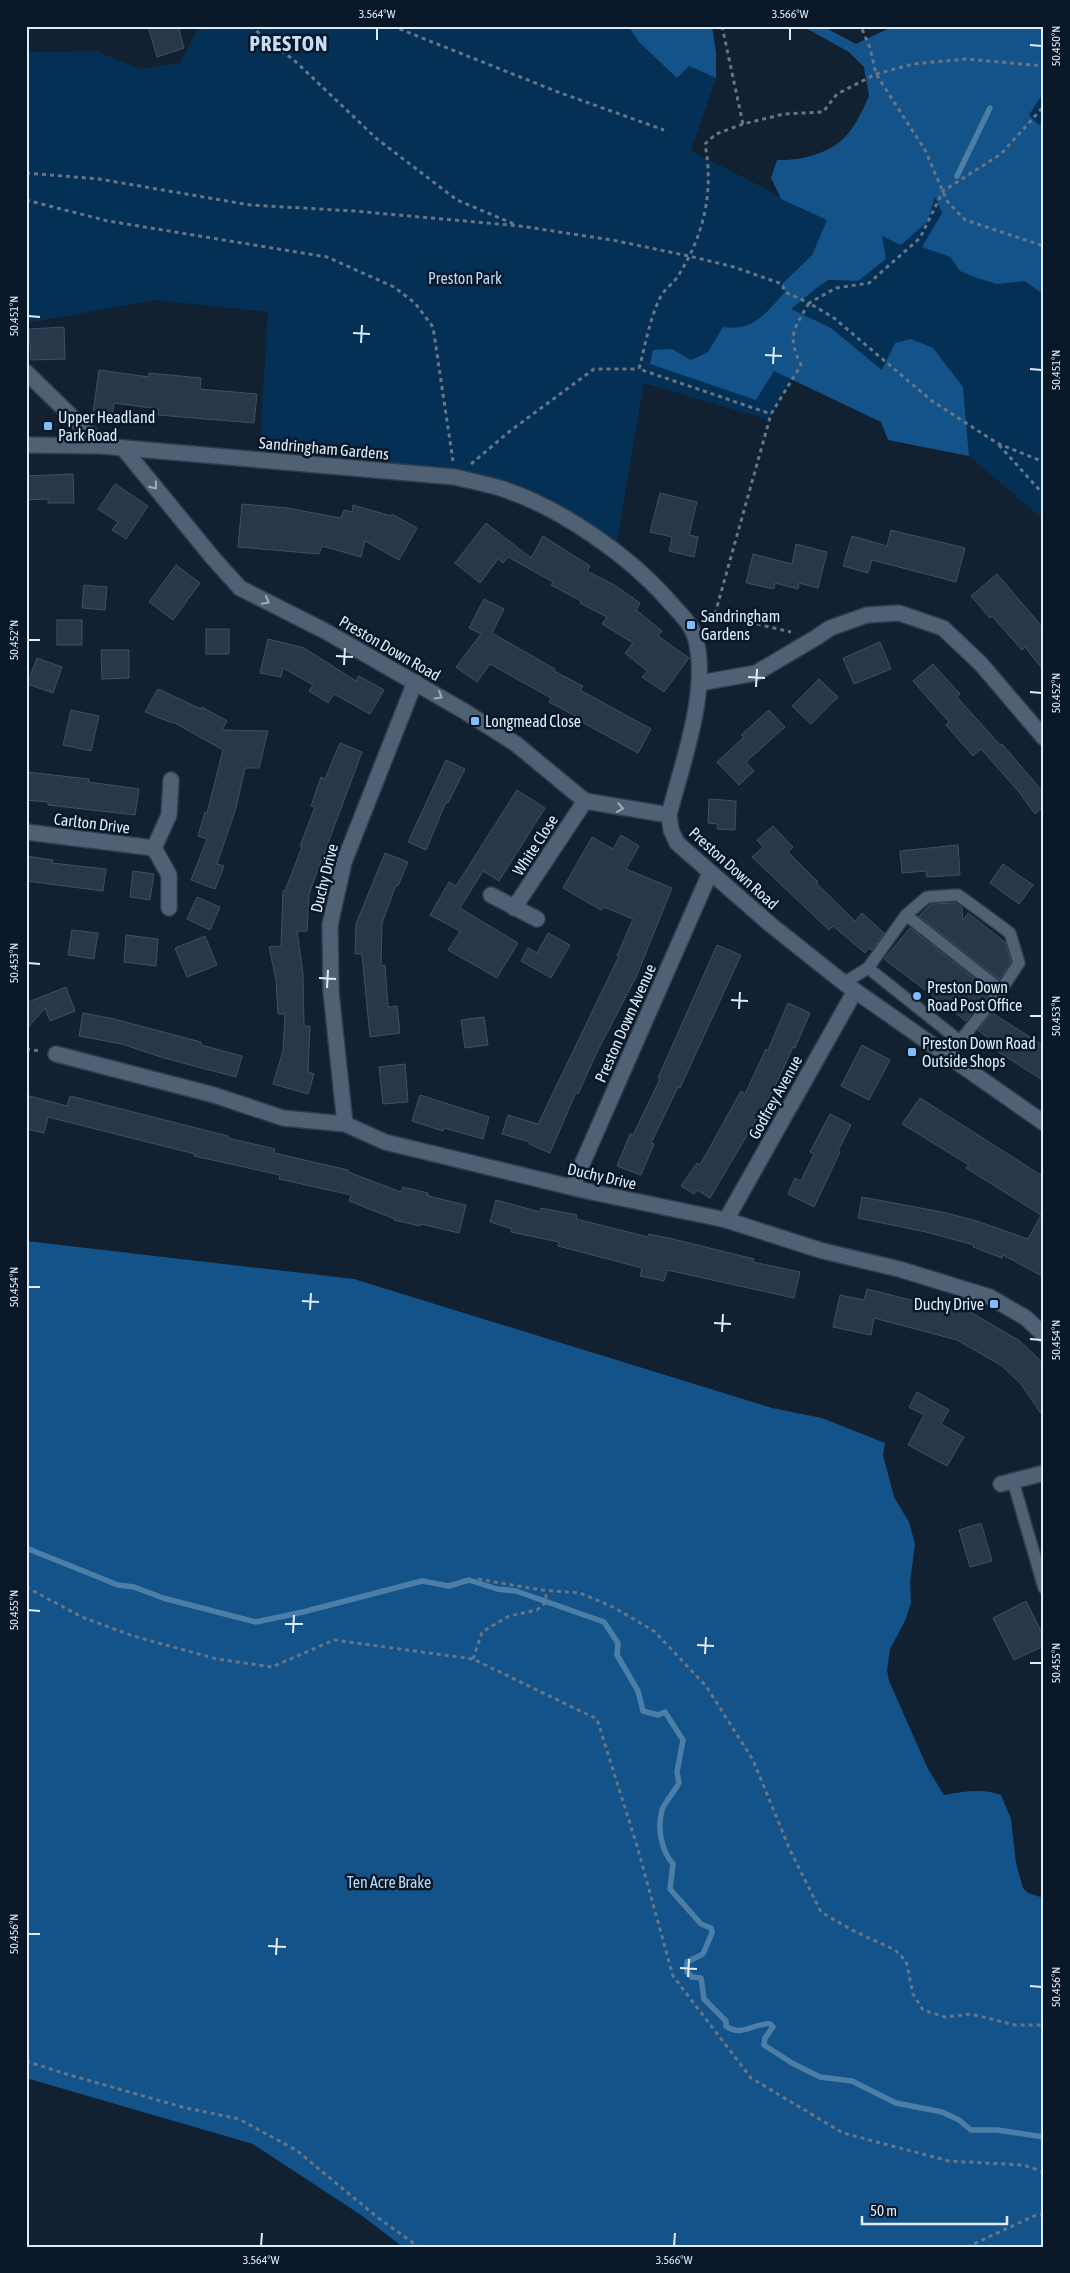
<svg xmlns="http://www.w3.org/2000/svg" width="1070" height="2273" font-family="'Asap Condensed',sans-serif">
<rect width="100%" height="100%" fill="#112132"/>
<g fill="#053056">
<path d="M203,26H628L639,42L677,78L689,66L716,78L691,151L827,220L812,255L782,284L785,292L802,300C826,279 826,280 858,281L882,235L935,197L942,213L923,247L950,257L960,271L997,284L1025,281L1040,292L1044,291V520L969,456L963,387L882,370L831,328L802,315L795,373L769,420L644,383L615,551L503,489L259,460L268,312L156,300L26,323V52L96,51L140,69L180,63L196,32Z"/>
<polygon points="1044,92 1044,119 1039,125 1029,115"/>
</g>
<g fill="#145389">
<polygon points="628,26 712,26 716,52 716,78 689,66 677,78 639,42"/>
<path d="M802,26H822L856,44L894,26H1044L1041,54L1044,56V92L1029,115L1039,125L1044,119V291L1040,292L1025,281L997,284L977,278L960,271L950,257L922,247L942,213L935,197L927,222L901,245L882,236L886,259L858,281L829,280L819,286L791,309L831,328L882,370L895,343L911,339L933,348L963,387L969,456L888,440L881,422L774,371L756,400L650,364L653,350L672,349L691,360L708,352L723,327C753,332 767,312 785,292L782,284L812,255L827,220L781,199L771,178L777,160C799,161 829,154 845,137C856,126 863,109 869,96L864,67L849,52Z"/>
<path d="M26,1241L354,1279L772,1408L822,1418L885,1443L883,1455L894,1497L909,1522L915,1544L910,1582L911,1603L905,1621L890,1649L887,1670L889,1681L928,1769L944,1795C964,1792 981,1788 1001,1795L1011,1819L1016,1863L1023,1888L1028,1893L1044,1898V2247H403L361,2215L253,2144L26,2078Z"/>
</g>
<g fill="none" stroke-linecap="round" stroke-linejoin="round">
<g stroke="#4d7ea7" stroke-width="5.5">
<polyline points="957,176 990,108"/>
<path d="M26,1548L118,1585L134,1587L163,1598L256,1622L303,1612L422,1581L449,1586L469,1580L497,1589L516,1591L604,1622L618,1643L617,1655L638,1691L643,1711L658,1715L665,1712L683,1740L677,1772L679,1783C676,1789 663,1805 662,1810C657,1828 661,1850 673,1864L670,1889L701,1924L711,1928L712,1933L703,1954L687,1962V1972L692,1977L701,1978L704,1999L726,2021V2026C742,2038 754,2022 770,2024L773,2027L765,2038L764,2045L792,2063L820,2077L852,2081L896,2103L942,2112L959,2120L971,2130H997L1044,2137"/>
</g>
</g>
<g fill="#27384a" stroke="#3e5063">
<polygon points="148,26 178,26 184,48 157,57"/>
<polygon points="64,327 65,359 31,360 29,329"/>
<polygon points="99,370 149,377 149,373 201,378 200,389 257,394 254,423 158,415 159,409 114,403 112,416 93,413"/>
<polygon points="73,474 74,503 48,503 48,499 26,500 26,476"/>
<polygon points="115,484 148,506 126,539 112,530 118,522 98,509"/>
<polygon points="660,493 697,502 689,535 698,537 694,557 669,551 672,537 650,532"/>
<polygon points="242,504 287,508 341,518 344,510 352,512 353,505 391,516 392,514 417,528 399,560 365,541 361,557 322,546 319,554 238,547"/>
<polygon points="486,523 531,558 543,536 590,566 587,571 616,586 640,603 636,610 662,631 658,636 689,658 664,692 642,677 647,671 625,653 633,643 602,624 607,617 580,603 581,601 551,585 553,582 508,557 503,563 498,559 480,583 455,563"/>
<polygon points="891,530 965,548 956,582 872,560 868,573 843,566 852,536 887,546"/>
<polygon points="796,544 827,552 818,588 799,583 798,589 775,583 774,589 746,583 753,554 792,564"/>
<polygon points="176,565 200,583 173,620 149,602"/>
<polygon points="997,574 1044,629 1044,671 1025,647 1022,650 992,616 990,618 971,596"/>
<polygon points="84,585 107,587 105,610 82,608"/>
<polygon points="484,599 504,609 492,633 555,669 554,671 583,686 580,690 651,729 638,753 582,722 583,720 549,702 551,698 490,664 477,682 456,667 481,634 469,628"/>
<rect x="57" y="620" width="25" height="25"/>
<rect x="206" y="629" width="23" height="25"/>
<polygon points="268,639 304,648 356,681 359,676 384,690 370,714 334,694 328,703 309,691 313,685 283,668 281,677 260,673"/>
<polygon points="880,642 891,669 854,684 843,658"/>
<polygon points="101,650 129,650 129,678 102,679"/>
<polygon points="37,658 62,667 53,693 27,684"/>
<polygon points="933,664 960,694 957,697 1000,745 1002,744 1044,793 1044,806 1035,814 1019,792 981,749 973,756 946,725 949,722 913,681"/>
<polygon points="819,679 838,697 811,724 792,706"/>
<polygon points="158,689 201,709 202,707 227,721 222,730 268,731 259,768 245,768 236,808 217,864 224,866 215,889 191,880 207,839 198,836 205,812 207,813 223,750 173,722 172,723 145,712"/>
<polygon points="71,710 99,716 91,751 63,745"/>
<polygon points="769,710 785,727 746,762 754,771 739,785 717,762 744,737 741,735"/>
<polygon points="340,743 362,752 309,894 307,931 297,931 303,974 304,1026 310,1026 308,1072 314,1074 308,1094 273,1084 283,1051 285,1014 278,1014 276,980 269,947 281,946 283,891 285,891 302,847 300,846 315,807 311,806 321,777 325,779"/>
<polygon points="446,760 465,769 448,803 446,802 426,850 408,842"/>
<polygon points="26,772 89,779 89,782 139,789 135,815 48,805 48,802 26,800"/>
<polygon points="517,790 545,808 499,881 483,871 460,908 518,943 497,978 448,950 460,931 430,915 449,882 456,886"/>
<polygon points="709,799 736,801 735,830 717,829 718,824 708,823"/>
<polygon points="773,826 793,847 788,852 818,882 816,883 855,921 862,913 884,933 872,950 869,948 865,953 833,926 829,930 752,857 763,847 757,840"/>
<polygon points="621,835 639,846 626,869 672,888 636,977 597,1052 578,1094 576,1092 550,1153 529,1144 530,1142 502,1134 508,1115 538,1124 619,956 617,956 633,919 604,907 601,910 563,888 592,837 613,849"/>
<polygon points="958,845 960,875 927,877 926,871 902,873 900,851"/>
<polygon points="385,853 408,862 398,886 396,885 382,923 381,966 385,965 388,1007 397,1006 400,1033 370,1037 362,954 355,954 356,924"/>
<polygon points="26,856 53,860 52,863 106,869 103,891 26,881"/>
<polygon points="1003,864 1033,885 1019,904 990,883"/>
<polygon points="133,871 154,874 150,900 130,897"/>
<polygon points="197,897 220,907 210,930 187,919"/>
<polygon points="955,903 962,908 963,921 968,913 1005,942 1011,962 999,979 919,916 931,904"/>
<polygon points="910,928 990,991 966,1021 884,959"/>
<polygon points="72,930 98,933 94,959 68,955"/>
<polygon points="548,933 570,945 551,978 521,961 528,948 537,953"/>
<polygon points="126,935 158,939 156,966 124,962"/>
<polygon points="205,936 217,965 187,977 175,948"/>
<polygon points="717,945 741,955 680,1088 678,1087 651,1143 654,1144 641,1175 617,1166 630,1134 633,1135 660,1079 658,1078"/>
<polygon points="66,987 75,1011 50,1021 45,1008 26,1030 26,1003"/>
<polygon points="788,1003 810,1013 795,1048 793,1047 773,1091 710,1198 697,1190 694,1194 681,1186 697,1163 700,1165 741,1091 745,1094 766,1049 768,1050"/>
<polygon points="83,1013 114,1019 201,1042 201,1045 242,1056 236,1077 164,1058 122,1044 79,1036"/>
<polygon points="992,1013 1044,1046 1044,1081 986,1044 989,1039 978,1030"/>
<polygon points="484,1017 488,1045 465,1048 461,1020"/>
<polygon points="862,1045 890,1060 869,1100 841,1086"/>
<polygon points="405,1064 408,1102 383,1104 379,1067"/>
<polygon points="26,1095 67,1106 70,1096 228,1136 228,1138 275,1149 274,1153 348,1170 348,1172 401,1192 403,1187 428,1193 428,1196 466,1205 459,1233 421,1224 420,1226 394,1220 395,1219 349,1201 351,1195 279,1179 280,1175 194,1156 195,1154 48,1117 44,1133 26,1129"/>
<polygon points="420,1095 489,1117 483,1139 444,1128 443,1131 412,1121"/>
<polygon points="920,1098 1044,1177 1044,1277 1003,1255 1002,1258 973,1247 974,1245 926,1232 858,1218 862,1197 942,1212 977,1221 1028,1239 1041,1215 966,1168 969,1165 902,1124"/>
<polygon points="830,1114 851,1125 838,1151 840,1152 814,1207 788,1194 795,1178 801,1181 814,1154 810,1152"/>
<polygon points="496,1200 540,1212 541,1208 577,1215 576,1219 648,1237 649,1234 673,1239 754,1259 753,1262 800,1272 794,1298 667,1270 664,1281 640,1276 642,1268 558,1246 559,1242 511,1232 512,1229 490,1222"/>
<polygon points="867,1289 930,1305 931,1303 972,1313 1020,1341 1044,1364 1044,1418 1021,1384 1002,1366 957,1340 874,1318 871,1335 833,1327 840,1295 864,1300"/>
<polygon points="917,1392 949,1410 941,1424 964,1437 947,1466 908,1445 924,1415 909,1407"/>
<polygon points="981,1523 992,1561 970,1567 959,1530"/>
<polygon points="1026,1601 1044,1637 1044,1646 1014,1660 993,1618"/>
</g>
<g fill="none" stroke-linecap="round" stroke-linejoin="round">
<g stroke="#323c4a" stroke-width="14">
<g id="service">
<polyline points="906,915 1001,990"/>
<polyline points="868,968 961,1042"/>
<polyline points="844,983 868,968 906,915 927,897 958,895 979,910 1010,933 1019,963 1001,990 947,1057"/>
<polyline points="1013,1481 1044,1588"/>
</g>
</g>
<g stroke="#323c4a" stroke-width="18">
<g id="minor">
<polyline points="123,448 213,558 240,588 325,631 464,711 516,744 585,801 669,815"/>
<polyline points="700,683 756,673 817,637 830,628 867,615 899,613 943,628 981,664 1044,738"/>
<polyline points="26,832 154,848 169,815 171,780"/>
<polyline points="154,848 169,875 169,908"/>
<polyline points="491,895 537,919"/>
<polyline points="514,908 585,801"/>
<polyline points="56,1054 214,1095 283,1118 345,1124 385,1142 587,1191 726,1220 823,1251 899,1269 990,1297 1026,1318 1044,1335"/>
<polyline points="345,1124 331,992 330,925 344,862 415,682"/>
<polyline points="572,1187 710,873"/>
<polyline points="726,1220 855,991"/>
<polyline points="1001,1484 1044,1473"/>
</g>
</g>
<g stroke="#323c4a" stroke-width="18">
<g id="tertiary">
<polyline points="26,372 102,446"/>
<path d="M26,445L102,446L455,477C471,481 487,484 503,489C561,508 628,555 668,600C679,613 692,623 696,640C709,693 682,763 669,815L671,830L677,843L771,925L844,983L1044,1123"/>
</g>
</g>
<g stroke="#687584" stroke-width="3" stroke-dasharray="4 4" stroke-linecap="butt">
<polyline points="250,26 295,61 377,139 457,200 514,224"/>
<polyline points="392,26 558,92 664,130"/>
<polyline points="722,26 743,124 784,114 823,112 837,94 876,74 913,64 966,59 1044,66"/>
<polyline points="855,26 862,29 870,48 876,74 925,150 947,201 965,220 1044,246"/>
<path d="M743,124L716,134L705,144C714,192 704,235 678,276C673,284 663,290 659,300C649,322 645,346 639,369L771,414"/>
<polyline points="26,173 99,179 250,205 354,211 520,226 612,240 689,256 734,267 782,284 785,292 809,303 836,288 869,283 920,238 943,191 1001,154 1044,106"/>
<polyline points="26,200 108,221 327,257 394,287 415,303 433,327 453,461"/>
<polyline points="999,445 1044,495"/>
<polyline points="471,464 510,431 594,369 639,369"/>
<polyline points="702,614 715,614 791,632"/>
<path d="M715,614L771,414L801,365C787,335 793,331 809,303L834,318L932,401L997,443L1044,462"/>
<polyline points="26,1049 40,1051"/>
<polyline points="478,1579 541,1590 580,1593 613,1607 654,1631 706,1686 753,1760 790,1850 821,1912 852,1930 895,1950 906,1961 913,1994 923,2010 945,2017 971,2014 1015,2025 1044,2025"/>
<polyline points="26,1587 82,1617 133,1636 217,1659 272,1667 334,1640 473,1659 597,1719 637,1846 673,1976 751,2078 843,2133 949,2161 1023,2165 1044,2172"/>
<polyline points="473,1659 482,1632 509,1616 537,1610 546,1602 546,1591"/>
<polyline points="26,2061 66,2074 182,2107 239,2119 296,2150 377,2217 419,2247"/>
<polyline points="967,2247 1034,2216 1044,2214"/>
</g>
<use href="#service" stroke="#4f6275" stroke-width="11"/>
<use href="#minor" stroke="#4f6275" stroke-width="15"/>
<use href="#tertiary" stroke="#4f6275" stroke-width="15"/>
</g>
<defs><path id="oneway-chevron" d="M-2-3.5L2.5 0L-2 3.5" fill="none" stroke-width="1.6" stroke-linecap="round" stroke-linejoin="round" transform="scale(1.25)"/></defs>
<g stroke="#9fadbc">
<use href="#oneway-chevron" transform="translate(154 486) rotate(51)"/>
<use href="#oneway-chevron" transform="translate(266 601) rotate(28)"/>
<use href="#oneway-chevron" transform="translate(439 696) rotate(31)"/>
<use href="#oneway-chevron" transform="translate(620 808) rotate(10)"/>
</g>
<path fill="none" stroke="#e1ebf7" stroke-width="2" d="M377,40V28M790,40V28M1030,45L1042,46M28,316L40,317M353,333L370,334M361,343L362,325M765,355L782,356M773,364L774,347M1030,369L1042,370M28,640H40M336,656L353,657M344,665L345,648M748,677L765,678M756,687L757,669M1030,692L1042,693M28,963L40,964M319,978L336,979M327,988L328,970M731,1000L748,1001M739,1009L740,992M1030,1016H1042M28,1287H40M302,1301L319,1302M310,1310L311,1293M714,1323L731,1324M722,1332L723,1314M1030,1339L1042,1340M28,1610L40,1611M285,1624H303M293,1633L294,1615M697,1645L714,1646M705,1654L706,1637M1030,1663H1042M28,1934H40M268,1946L286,1947M276,1955L277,1938M680,1968L697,1969M688,1977L689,1959M1030,1986L1042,1987M261,2246L262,2233M674,2246L675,2233"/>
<g fill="#81bdfa" stroke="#081828" stroke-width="2">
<rect x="43" y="421" width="10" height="10" rx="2.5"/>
<rect x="686" y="620" width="10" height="10" rx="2.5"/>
<rect x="470" y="716" width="10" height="10" rx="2.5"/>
<circle cx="917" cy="996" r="5"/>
<rect x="907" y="1047" width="10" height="10" rx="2.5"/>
<rect x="989" y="1299" width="10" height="10" rx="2.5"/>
</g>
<g text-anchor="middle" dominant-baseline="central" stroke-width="5" stroke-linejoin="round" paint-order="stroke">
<g font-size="16" fill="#bad9f9" stroke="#081828">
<text x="465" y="278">Preston Park</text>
<text x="389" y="1882">Ten Acre Brake</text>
</g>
<g font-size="16" fill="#e1ebf7" stroke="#081828" text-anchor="start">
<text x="58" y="417">Upper Headland<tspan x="58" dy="18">Park Road</tspan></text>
<text x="701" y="616">Sandringham<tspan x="701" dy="18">Gardens</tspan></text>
<text x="485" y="721">Longmead Close</text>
<text x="927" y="987">Preston Down<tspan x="927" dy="18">Road Post Office</tspan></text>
<text x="922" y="1043">Preston Down Road<tspan x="922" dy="18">Outside Shops</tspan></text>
<text x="984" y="1304" text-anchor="end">Duchy Drive</text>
</g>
<g font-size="16" fill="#e1ebf7" stroke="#081828">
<text transform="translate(324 448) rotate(5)">Sandringham Gardens</text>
<text transform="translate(390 648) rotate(30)">Preston Down Road</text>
<text transform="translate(92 823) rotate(7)">Carlton Drive</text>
<text transform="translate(535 845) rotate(-57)">White Close</text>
<text transform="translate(734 868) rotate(42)">Preston Down Road</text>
<text transform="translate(324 878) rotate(-76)">Duchy Drive</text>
<text transform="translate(625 1023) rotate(-66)">Preston Down Avenue</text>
<text transform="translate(775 1097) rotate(-61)">Godfrey Avenue</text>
<text transform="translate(602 1176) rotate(13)">Duchy Drive</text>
</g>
<g font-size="21" font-weight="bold" letter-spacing="1" fill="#c8def6" stroke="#081828">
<text x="289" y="43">PRESTON</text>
</g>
</g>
<rect width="1070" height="2273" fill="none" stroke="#081828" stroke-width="55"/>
<path d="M862 2216v8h145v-8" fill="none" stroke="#e1ebf7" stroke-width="2.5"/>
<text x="870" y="2216" font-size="15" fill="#e1ebf7" stroke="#081828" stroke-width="4" paint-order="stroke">50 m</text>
<rect x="28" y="28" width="1014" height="2218" fill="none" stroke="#e1ebf7" stroke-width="2"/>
<g font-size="12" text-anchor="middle" fill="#e1ebf7">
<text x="377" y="18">3.564°W</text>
<text x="790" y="18">3.566°W</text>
<text transform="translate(1056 46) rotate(-90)" y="4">50.450°N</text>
<text transform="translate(14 316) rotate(-90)" y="4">50.451°N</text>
<text transform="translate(1056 370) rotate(-90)" y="4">50.451°N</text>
<text transform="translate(14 640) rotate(-90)" y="4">50.452°N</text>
<text transform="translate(1056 693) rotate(-90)" y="4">50.452°N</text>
<text transform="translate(14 963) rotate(-90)" y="4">50.453°N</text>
<text transform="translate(1056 1016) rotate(-90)" y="4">50.453°N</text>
<text transform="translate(14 1287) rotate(-90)" y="4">50.454°N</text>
<text transform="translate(1056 1340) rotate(-90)" y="4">50.454°N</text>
<text transform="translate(14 1610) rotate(-90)" y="4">50.455°N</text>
<text transform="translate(1056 1663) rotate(-90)" y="4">50.455°N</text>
<text transform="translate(14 1934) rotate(-90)" y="4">50.456°N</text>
<text transform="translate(1056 1987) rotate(-90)" y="4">50.456°N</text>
<text x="261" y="2264">3.564°W</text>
<text x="674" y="2264">3.566°W</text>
</g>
</svg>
